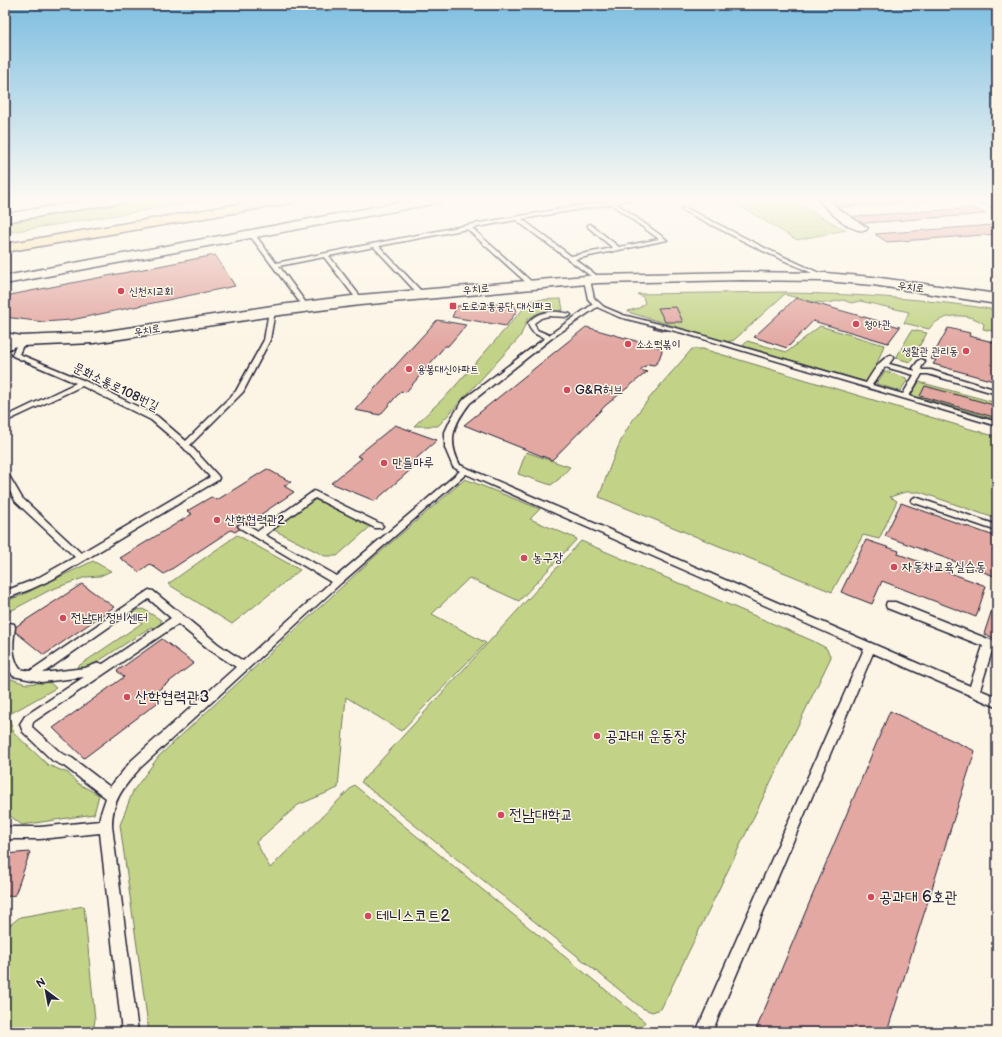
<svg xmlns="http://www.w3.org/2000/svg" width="1002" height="1037" font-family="'Balsamiq Sans','Poor Story',sans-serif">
<rect width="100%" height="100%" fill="#fcf5e5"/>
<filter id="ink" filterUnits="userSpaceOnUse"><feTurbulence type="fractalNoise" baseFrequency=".025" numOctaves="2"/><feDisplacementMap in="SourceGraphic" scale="8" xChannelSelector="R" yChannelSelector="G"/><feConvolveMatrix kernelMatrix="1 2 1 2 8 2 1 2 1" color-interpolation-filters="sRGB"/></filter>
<g filter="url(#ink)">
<g fill="#c2d387" stroke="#727a61">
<polygon points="151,199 214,199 5,233 5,223"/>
<polygon points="728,199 788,199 846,230 797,240"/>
<polygon points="787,292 734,340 727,342 631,313 628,311 639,308 645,303 643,297 637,294"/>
<path d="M788,293C858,294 928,299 997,310V323L992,331L983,329L984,324C969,312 940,313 929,329L904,323L909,312L860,301L851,303L843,300L827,303L814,302L786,295Z"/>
<polygon points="561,299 563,310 528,318 520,337 438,426 414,426 449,393 531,300"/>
<polygon points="820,326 884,345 870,383 743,346 747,341 787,352"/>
<polygon points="912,330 927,333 910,362 896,358"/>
<path d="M692,349H703L997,437V519L920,492H905L890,497L897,501L879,539L863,535L832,592L599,497C607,475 615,451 626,431C642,403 671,374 692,349Z"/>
<polygon points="885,371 906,378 907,381 900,391 876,384"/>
<polygon points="919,382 997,403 997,420 911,395"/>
<polygon points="526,452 570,467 559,479 551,485 518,474"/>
<polygon points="465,479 540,509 530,519 577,539 519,601 469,578 432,614 486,643 401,731 346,697 338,788 298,805 256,842 270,868 354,785 645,1022 638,1032 149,1032 120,825 133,791 159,756 371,560"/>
<polygon points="312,498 371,526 337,556 325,556 272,529"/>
<polygon points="237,535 300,570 232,624 168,584"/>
<polygon points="581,541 813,641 826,648 831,657 661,1009 652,1012 642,1008 361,782"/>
<polygon points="93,561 111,571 100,576 86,577 50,590 5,614 5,601 20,596"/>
<polygon points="143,609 161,620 161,624 156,629 151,627 91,666 79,670 77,667 142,623 130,614 137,610"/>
<polygon points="5,677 26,684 49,682 56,688 8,715 14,733 48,765 68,773 77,783 99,795 94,814 22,825 5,812"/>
<polygon points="84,906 95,1020 93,1032 5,1032 5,929 20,917"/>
</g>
<g fill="#e3a8a2" stroke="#22223b">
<polygon points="849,199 944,199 838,207 831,200"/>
<polygon points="973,208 986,214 852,224 845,217"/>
<polygon points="993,225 997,227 997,234 887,242 875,234"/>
<polygon points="215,255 235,286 71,320 43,322 5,317 5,296"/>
<polygon points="796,298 900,327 888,343 813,321 787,348 754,337"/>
<polygon points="513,303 517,311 506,326 452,317 457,306"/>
<polygon points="676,307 683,322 665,322 658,308"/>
<polygon points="437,320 466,325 448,346 445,346 406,392 401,391 380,415 355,410"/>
<polygon points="658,323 671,327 666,331 653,328"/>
<polygon points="586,327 661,348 662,351 658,362 654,365 648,364 640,370 647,372 606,405 552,460 464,425"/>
<polygon points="948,328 970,333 969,336 997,343 997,382 933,364 936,360 931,359"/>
<polygon points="925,386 997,406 997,418 920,396"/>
<polygon points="395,425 437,440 410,464 415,466 375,501 331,483 362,458 357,456"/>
<polygon points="267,469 291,482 284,486 294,492 235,532 231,530 164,574 150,564 139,572 120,558 192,514 187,511 211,497 217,500"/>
<polygon points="901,503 997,537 997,577 885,536"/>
<polygon points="866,540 899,551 898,554 986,586 976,617 882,581 872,604 841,592"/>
<polygon points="82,584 114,607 44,655 12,629"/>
<polygon points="997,594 997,639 984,634"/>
<polygon points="162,639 194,663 153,694 161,700 84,758 53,728 124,677 117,671"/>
<polygon points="890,711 975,751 887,1032 755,1032"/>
<polygon points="30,852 15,895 5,897 5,854"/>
</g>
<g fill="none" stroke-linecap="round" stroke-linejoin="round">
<g stroke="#22223b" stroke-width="3">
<g id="lane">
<path d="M619,199H630L616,203L667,240L575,259L600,278V280H596L516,220L472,228L533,283V285H529L467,229L379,246L423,293L424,294L421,296L419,295L374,247L329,256L363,300L360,302L358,301L324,257L279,266L309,307L306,309L304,308L248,233L253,232L276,263L468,225ZM611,204L659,239L619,247L590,224L588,225V227L613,248L571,256L522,219Z"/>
<polygon points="684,207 767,249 828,277 823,278 763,251 682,210 681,209"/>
<path d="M587,278L590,280L594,298L604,307L623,315L687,331L866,383C872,373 880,359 891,355L894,357L889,364L916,371L913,368L919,360L921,359L925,361L921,368L922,370H931L997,390V394L928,374H922L909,396L997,422V426L683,333L619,317L597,307L552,338L470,403C453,425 447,440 460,465L970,686L983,646L887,608L886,605L887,602H895L993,641L994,644L980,690L997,697V707L873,653L712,1032H696L864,649L466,474L341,583L140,768C124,787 112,799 112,826L138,1032H122L100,833L40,839H5V827H40L100,821V816L106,798L64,766L53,761L23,732L20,724L25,716L84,677L42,682L13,676L5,662V627L6,624L10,623L14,624L15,627C13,642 11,656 20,669L30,671L149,590L153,591L218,644L243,661L331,582L240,528L238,526L240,524H246L258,531L314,491L381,524L383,526L381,528H375L315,498L265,535L337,576L460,471L453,467L445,448V432L452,417L464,399L545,338C536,335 530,332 528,323C538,310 555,310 570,314L571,315L568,317L548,316L541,318L534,323L537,330L549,335L593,304L588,299L584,280ZM885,367L914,375L903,394L872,385ZM149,599L171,618L103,664L99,663L85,668L43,673ZM178,624L210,650L236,667L132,760L110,787L72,758L61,753L32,727L33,722Z"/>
<polygon points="272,309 275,311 270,340 243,392 190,445 218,476 219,478 218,480 53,579 31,589 5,599 5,591 36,579 75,557 16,502 5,483 5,473 8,474 22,498 81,553 210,477 183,447 151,420 82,386 5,422 5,417 76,383 13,356 12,355 16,346 5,351 5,346 20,340 24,340 25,341 19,354 85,381 157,416 186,441 236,391 264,340 269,311"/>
<polygon points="915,497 997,525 997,531 912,502 911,500"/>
</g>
</g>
<g stroke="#22223b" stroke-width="3">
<g id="street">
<path d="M819,199H830L838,209L868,228L866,230C852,234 826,210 819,199Z"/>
<polygon points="978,199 992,199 997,202 997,209 979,201"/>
</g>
</g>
<g stroke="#22223b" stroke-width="3">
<g id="secondary">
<polygon points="95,199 124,199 122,202 118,203 5,222 5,214"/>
<polygon points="417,199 443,199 441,202 437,203 5,284 5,276"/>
<polygon points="741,272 825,273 873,277 997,294 997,304 873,285 825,281 741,280 598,283 360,305 272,316 94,343 22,346 5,343 5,333 22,336 94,333 272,306 360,295 598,275"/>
</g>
</g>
<g stroke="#22223b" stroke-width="3">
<polygon id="highway" points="269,199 297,199 295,202 291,203 5,252 5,244"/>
</g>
<use href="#lane" fill="#fcf5e5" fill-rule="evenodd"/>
<use href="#street" fill="#fcf5e5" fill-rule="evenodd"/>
<use href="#secondary" fill="#fcf5e5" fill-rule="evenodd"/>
<use href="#highway" fill="#f8deab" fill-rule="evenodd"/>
</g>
</g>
<linearGradient id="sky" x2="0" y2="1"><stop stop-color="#7dbee1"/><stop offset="0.58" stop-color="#fefaf3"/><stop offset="1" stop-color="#fefaf3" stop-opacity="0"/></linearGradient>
<rect width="1002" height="344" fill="url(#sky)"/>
<g fill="#d1495b" stroke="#fcf5e5" stroke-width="1.5">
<circle cx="121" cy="291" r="4"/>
<rect x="449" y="302" width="8" height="8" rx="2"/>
<circle cx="856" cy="324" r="4"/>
<circle cx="628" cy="344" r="4"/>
<circle cx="966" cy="351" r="4"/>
<circle cx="409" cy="369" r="4"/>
<circle cx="567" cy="390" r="4"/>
<circle cx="384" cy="463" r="4"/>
<circle cx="217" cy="520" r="4"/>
<circle cx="524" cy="558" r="4"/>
<circle cx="894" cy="567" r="4"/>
<circle cx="63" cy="618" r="4"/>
<circle cx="127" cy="697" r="4"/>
<circle cx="597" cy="736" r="4"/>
<circle cx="501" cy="815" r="4"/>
<circle cx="871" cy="897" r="4"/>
<circle cx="368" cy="916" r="4"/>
</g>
<g text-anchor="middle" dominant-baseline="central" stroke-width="3" stroke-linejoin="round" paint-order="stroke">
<g font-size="11" fill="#22223b" stroke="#fcf5e5">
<text transform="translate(911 287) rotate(8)">우치로</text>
<text transform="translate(476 289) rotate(-5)">우치로</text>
<text transform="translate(147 330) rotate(-9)">우치로</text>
</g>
<g font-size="11" fill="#22223b" stroke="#fcf5e5" text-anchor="start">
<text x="129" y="291">신천지교회</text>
<text x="461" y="306">도로교통공단 대신파크</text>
<text x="864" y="324">청아관</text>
<text x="636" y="344">소소떡볶이</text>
<text x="958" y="351" text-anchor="end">생활관 관리동</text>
<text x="417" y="369">용봉대신아파트</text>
</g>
<g font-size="13" fill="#22223b" stroke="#fcf5e5">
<text transform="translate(116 387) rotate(26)">문화소통로108번길</text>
</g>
<g font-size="13" fill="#22223b" stroke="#fcf5e5" text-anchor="start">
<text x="575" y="390">G&amp;R허브</text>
<text x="392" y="463">만들마루</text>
<text x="225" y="520">산학협력관2</text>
<text x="532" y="558">농구장</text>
<text x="902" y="567">자동차교육실습동</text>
<text x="71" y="618">전남대 정비센터</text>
</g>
<g font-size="16" fill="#22223b" stroke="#fcf5e5" text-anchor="start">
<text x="135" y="697">산학협력관3</text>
<text x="605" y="736">공과대 운동장</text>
<text x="509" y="815">전남대학교</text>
<text x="879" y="897">공과대 6호관</text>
<text x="376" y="916">테니스코트2</text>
</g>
</g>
<rect width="1002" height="1037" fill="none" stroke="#fcf5e5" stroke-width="20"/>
<rect x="10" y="10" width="982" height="1017" fill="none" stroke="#22223b" stroke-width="1.5" filter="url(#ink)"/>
<g transform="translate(46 991) rotate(328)" stroke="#fcf5e5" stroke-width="3" paint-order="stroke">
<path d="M0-3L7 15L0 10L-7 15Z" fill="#22223b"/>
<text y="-6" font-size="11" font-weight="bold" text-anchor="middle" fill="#22223b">N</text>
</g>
</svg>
